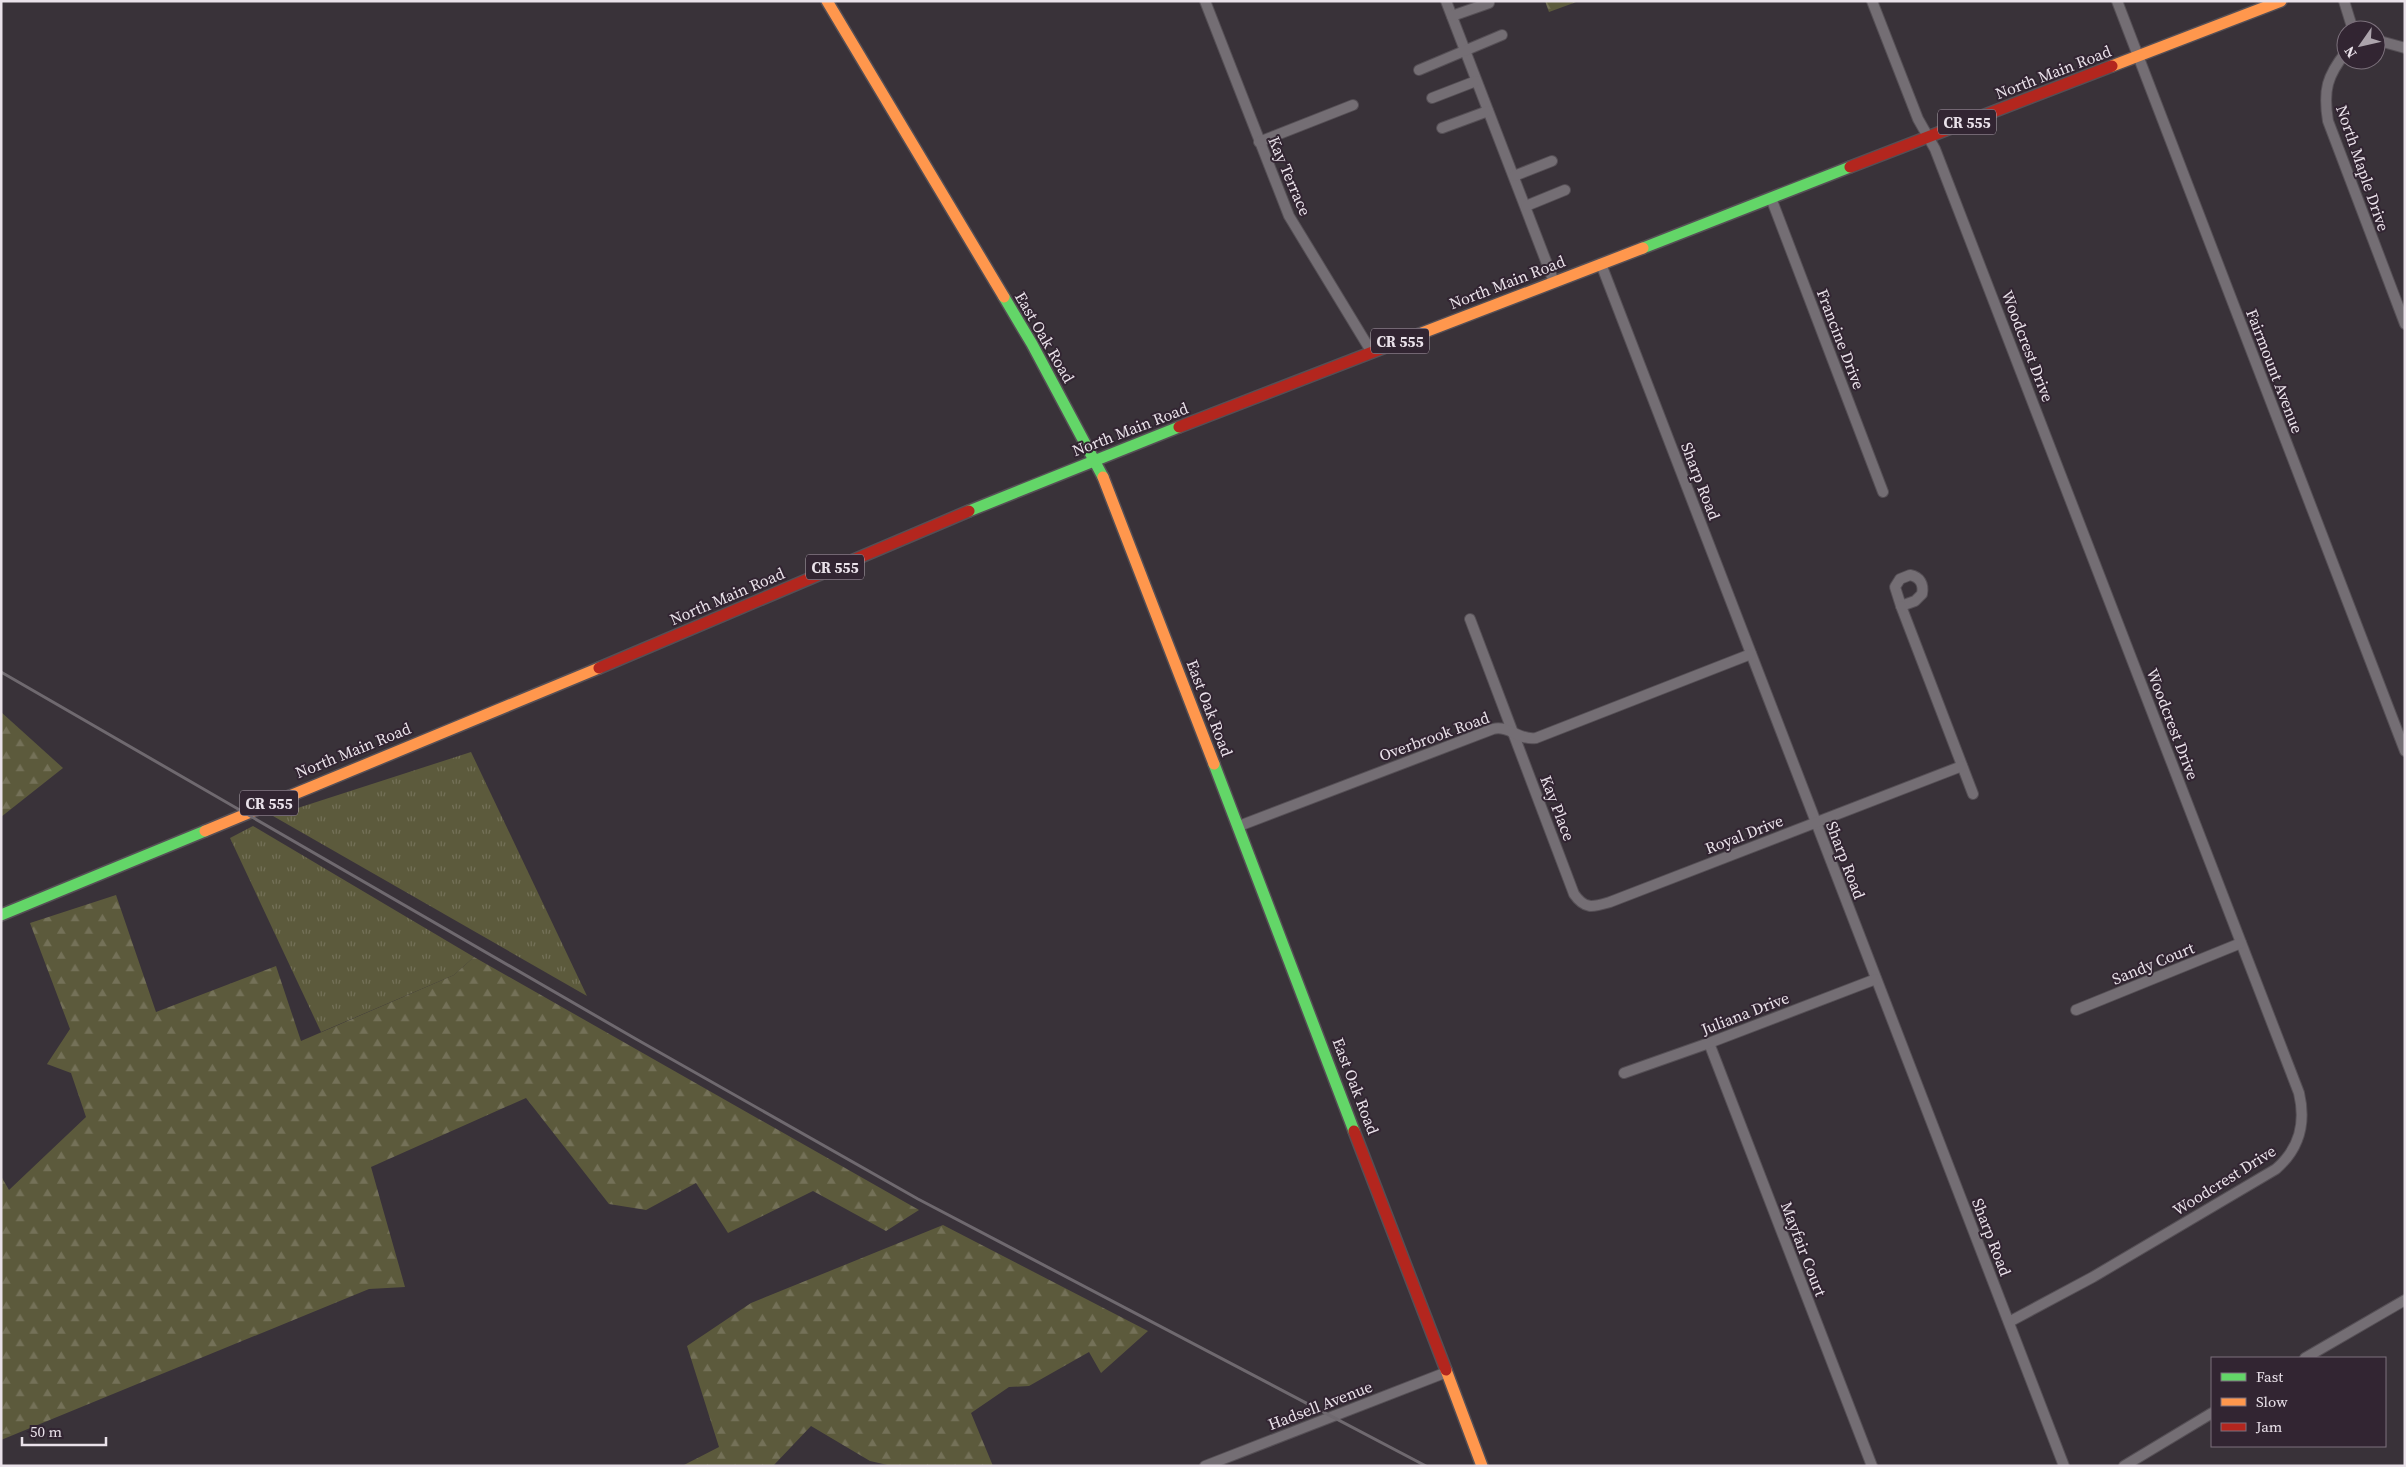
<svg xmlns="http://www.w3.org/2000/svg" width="2406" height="1467" font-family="'Source Serif 4',serif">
<defs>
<pattern id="grass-tufts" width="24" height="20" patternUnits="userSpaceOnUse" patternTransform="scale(1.25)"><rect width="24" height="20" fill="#5c5a3c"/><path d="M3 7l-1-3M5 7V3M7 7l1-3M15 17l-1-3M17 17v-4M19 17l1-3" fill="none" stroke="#747158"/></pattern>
<pattern id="forest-firs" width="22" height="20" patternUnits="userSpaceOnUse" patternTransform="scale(1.25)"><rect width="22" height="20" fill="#5c5a3c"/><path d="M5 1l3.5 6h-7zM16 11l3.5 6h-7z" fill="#747158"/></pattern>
</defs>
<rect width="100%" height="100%" fill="#393239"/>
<g fill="url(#grass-tufts)">
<polygon points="471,752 587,996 273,816"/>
<polygon points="253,826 474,957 454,975 321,1032 230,838"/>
</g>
<g fill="url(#forest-firs)">
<polygon points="1545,1 1579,1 1549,12"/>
<polygon points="1,712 63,768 1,817"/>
<polygon points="116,895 156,1012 276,966 301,1041 454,975 474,957 919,1210 886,1231 813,1191 728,1233 696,1183 646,1210 609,1204 526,1098 371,1167 405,1287 369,1289 1,1440 1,1176 9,1190 86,1117 71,1073 47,1064 70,1029 30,923"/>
<polygon points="943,1225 1148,1331 1101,1373 1089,1352 1029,1386 1009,1387 971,1413 993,1466 892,1466 870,1461 811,1426 773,1466 682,1466 719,1447 687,1346 751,1303"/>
</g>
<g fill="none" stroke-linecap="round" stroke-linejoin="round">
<g stroke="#554f55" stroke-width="12">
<g id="street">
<polyline points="1205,1 1289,216 1371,351"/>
<polyline points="1446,1 1554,282"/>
<path d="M1872,1L1918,119L1935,149L2299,1093C2306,1123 2300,1148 2276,1169L2093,1277L2009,1322"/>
<polyline points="2117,1 2405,751"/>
<polyline points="2344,1 2353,30"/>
<polyline points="1452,16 1489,3"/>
<polyline points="2376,40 2405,48"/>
<path d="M2346,52C2327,76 2323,90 2328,121L2405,324"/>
<polyline points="1419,70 1502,35"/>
<polyline points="1432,98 1476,81"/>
<polyline points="1442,128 1488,111"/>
<polyline points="1259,142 1353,105"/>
<polyline points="1514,176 1552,161"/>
<polyline points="1771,198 1883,492"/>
<polyline points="1526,206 1565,190"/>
<polyline points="1601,264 2064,1466"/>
<path d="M1910,575C1920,577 1924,584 1922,594L1915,601L1901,606L1895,587L1900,579Z"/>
<polyline points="1901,606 1973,794"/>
<path d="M1470,619L1574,894C1585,910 1593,907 1610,902L1962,766"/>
<path d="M1239,826L1493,729C1509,725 1520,741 1536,738L1751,654"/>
<polyline points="2076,1010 2241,943"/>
<polyline points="1709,1043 1872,1466"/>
<polyline points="1624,1073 1709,1043 1876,979"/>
<polyline points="2305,1358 2405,1300"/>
<polyline points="1205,1466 1447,1372"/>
<polyline points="2124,1466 2212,1413"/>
</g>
</g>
<g stroke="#554f55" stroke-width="14">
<g id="fast">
<polyline points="1643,248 1850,167"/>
<polyline points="1004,297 1032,344 1103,477"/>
<polyline points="969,511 1179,427"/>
<polyline points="1214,764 1354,1131"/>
<polyline points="1,915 205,831"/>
</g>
</g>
<g stroke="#554f55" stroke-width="14">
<g id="slow">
<polyline points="827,1 1004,297"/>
<polyline points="2112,66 2281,1"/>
<polyline points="1396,343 1643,248"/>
<polyline points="1103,477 1214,764"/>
<polyline points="205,831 599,668"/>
<polyline points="1446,1370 1482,1466"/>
</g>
</g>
<g stroke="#554f55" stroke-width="14">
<g id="jam">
<polyline points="1850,167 2112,66"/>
<polyline points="1179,427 1396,343"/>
<polyline points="599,668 969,511"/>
<polyline points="1354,1131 1446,1370"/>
</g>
</g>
<use href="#street" stroke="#746e74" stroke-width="10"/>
<use href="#fast" stroke="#63d668" stroke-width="11"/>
<use href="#slow" stroke="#ff974d" stroke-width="11"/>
<use href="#jam" stroke="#b3261e" stroke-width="11"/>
<polyline stroke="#6f696f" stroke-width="3" points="1,672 636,1039 918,1199 1426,1466"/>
</g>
<g text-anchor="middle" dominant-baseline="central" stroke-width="4" stroke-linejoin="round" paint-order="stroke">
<g fill="#322532" stroke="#b3a9b3" stroke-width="1">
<rect x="1938" y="109.5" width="58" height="25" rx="4"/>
<rect x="1371" y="328.5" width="58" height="25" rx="4"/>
<rect x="806" y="554.5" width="58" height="25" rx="4"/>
<rect x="240" y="790.5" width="58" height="25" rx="4"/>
</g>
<g font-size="15" font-weight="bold" fill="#eae2ea">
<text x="1967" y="122">CR 555</text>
<text x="1400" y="341">CR 555</text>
<text x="835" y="567">CR 555</text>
<text x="269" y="803">CR 555</text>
</g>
<g font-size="16" fill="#eae2ea" stroke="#322532">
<text transform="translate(2053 72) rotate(-21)">North Main Road</text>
<text transform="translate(2363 168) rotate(71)">North Maple Drive</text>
<text transform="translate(1290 176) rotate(67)">Kay Terrace</text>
<text transform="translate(1507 282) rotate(-21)">North Main Road</text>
<text transform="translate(1045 337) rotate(60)">East Oak Road</text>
<text transform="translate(1841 339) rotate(69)">Francine Drive</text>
<text transform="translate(2028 346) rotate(69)">Woodcrest Drive</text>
<text transform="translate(2275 371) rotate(69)">Fairmount Avenue</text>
<text transform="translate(1130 429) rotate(-21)">North Main Road</text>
<text transform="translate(1701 481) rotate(69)">Sharp Road</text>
<text transform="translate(727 596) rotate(-23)">North Main Road</text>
<text transform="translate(1210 708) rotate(69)">East Oak Road</text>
<text transform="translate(2173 724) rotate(69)">Woodcrest Drive</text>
<text transform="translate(1434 736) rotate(-20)">Overbrook Road</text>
<text transform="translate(353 750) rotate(-22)">North Main Road</text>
<text transform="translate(1558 808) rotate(69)">Kay Place</text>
<text transform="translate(1744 834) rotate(-21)">Royal Drive</text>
<text transform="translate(1846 860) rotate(69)">Sharp Road</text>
<text transform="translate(2153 963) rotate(-22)">Sandy Court</text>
<text transform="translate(1745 1013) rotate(-21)">Juliana Drive</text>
<text transform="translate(1356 1086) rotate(69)">East Oak Road</text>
<text transform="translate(2224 1180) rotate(-32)">Woodcrest Drive</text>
<text transform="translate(1992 1237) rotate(69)">Sharp Road</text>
<text transform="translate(1804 1249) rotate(69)">Mayfair Court</text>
<text transform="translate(1320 1405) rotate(-21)">Hadsell Avenue</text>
</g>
</g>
<rect width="2406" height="1467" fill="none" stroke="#eae2ea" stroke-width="5"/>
<rect x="2211" y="1357" width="175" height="90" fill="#322532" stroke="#7c717c"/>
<rect x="2221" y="1373" width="25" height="8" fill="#63d668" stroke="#7c717c"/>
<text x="2256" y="1382" font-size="15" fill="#eae2ea">Fast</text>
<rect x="2221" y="1398" width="25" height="8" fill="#ff974d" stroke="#7c717c"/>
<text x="2256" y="1407" font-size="15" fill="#eae2ea">Slow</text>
<rect x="2221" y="1423" width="25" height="8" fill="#b3261e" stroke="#7c717c"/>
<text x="2256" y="1432" font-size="15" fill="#eae2ea">Jam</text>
<g transform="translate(2361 45) rotate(236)"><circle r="24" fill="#322532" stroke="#7c717c"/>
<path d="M0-4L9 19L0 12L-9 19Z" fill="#aca4ac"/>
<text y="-8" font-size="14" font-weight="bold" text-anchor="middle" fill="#eae2ea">N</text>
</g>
<path d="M22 1437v8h84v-8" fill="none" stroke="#eae2ea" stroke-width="2.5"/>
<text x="30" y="1437" font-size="15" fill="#eae2ea" stroke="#322532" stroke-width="4" paint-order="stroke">50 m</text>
</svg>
